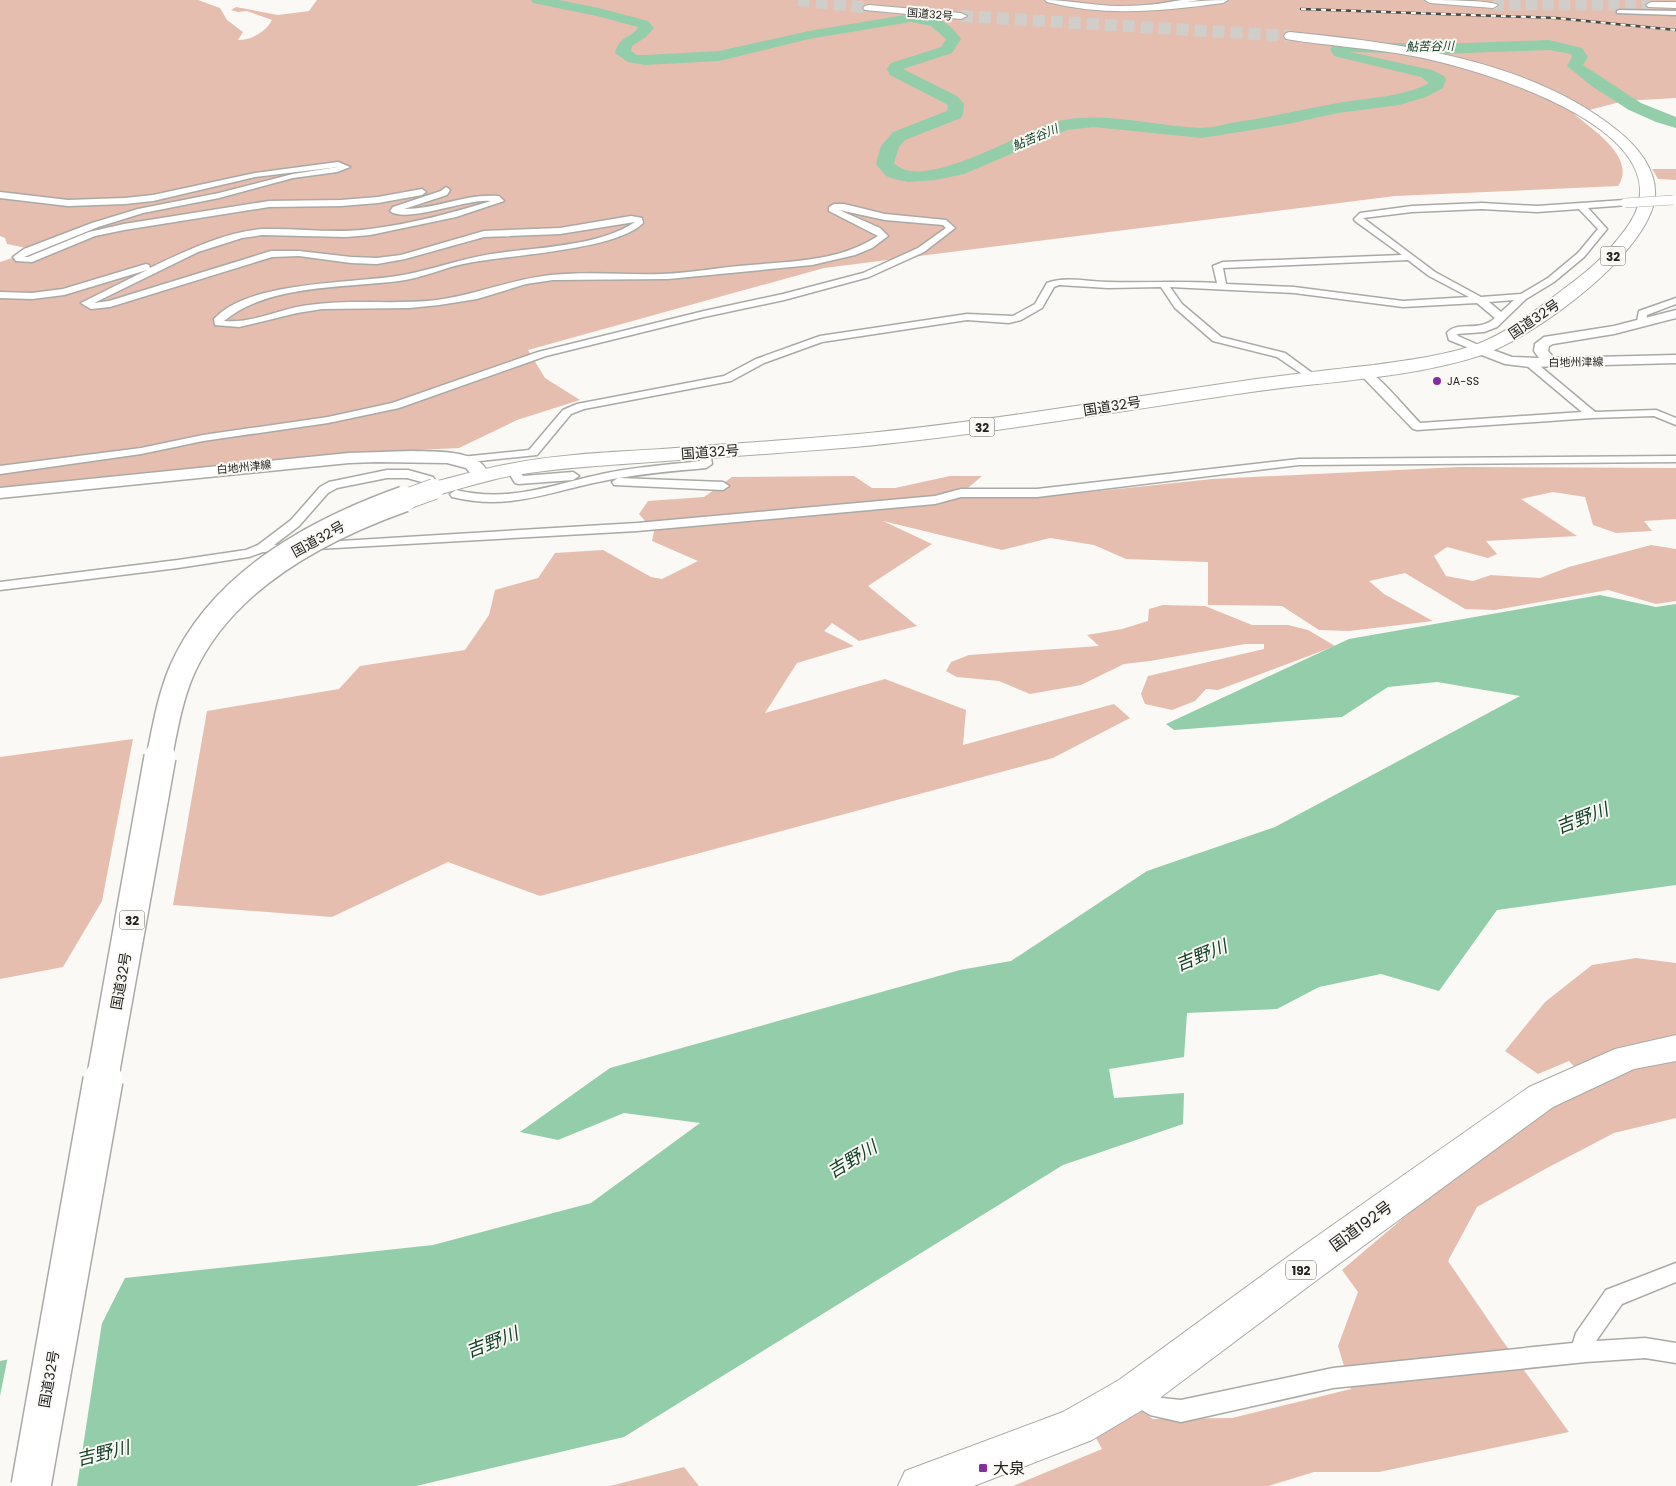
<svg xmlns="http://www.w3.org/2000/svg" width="1676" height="1486" font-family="Poppins,'Noto Sans JP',sans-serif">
<rect width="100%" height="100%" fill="#faf9f5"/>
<g fill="#e5beaf">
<path d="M0,0H198L220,8L227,20L243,32L238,40C251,40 266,32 272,20L247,11L238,12L231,10L236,7L278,15L309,11L317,0H1676V98L1624,101L1574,114C1593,130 1637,158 1618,186L1395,196L824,268L528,350L545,378L580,400L517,420L459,448L340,454L0,489V262L36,250L7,244L5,238L0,236Z"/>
<polygon points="1652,169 1676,169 1676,180 1658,179"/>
<polygon points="1459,467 1676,468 1676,519 1644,521 1652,531 1616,533 1593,525 1585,497 1553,492 1521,499 1577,536 1486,541 1497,554 1488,558 1447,547 1434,556 1446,576 1473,581 1491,575 1540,578 1569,567 1651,545 1676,549 1676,601 1656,604 1608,590 1495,610 1465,609 1405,573 1369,581 1384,594 1433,621 1349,631 1319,630 1282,606 1208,605 1208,562 1126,559 1094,545 1050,538 1002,550 883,521 932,544 868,586 917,626 859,641 832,623 824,631 854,646 797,663 765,713 885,679 966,710 963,745 1114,704 1130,718 1053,758 540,896 448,862 332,917 173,905 207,711 339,689 360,666 465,650 489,615 495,590 538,578 555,553 603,550 651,577 662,579 698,561 652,541 654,531 639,514 648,501 704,497 732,477 854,476 872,488 895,488 950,476 982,476 962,493 1080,493 1212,479"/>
<polygon points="1163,605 1205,606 1252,625 1288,625 1308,630 1335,646 1218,690 1206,689 1195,701 1172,710 1145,704 1141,694 1148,676 1264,649 1264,644 1245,644 1150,661 1124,664 1081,685 1030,694 999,681 957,677 946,671 951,662 969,655 1099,646 1087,635 1122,629 1148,621 1149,609"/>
<polygon points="133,739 102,901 63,967 0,979 0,757"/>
<path d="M1636,958L1676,963V1118L1614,1133L1547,1168L1477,1207L1448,1261L1502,1340L1569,1432L1379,1472H1314L1268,1486H1013L1102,1449L1091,1429L1132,1405L1153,1419L1232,1418L1351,1389L1338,1346L1358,1292L1342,1270C1421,1203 1499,1133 1591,1085L1569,1061L1538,1074L1505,1051L1545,1002L1592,965Z"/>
<polygon points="684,1467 699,1486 610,1486"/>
</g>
<polygon fill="#94cdaa" points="1600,595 1656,607 1676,604 1676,885 1497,910 1439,991 1381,974 1319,987 1277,1009 1187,1013 1184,1057 1109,1069 1114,1098 1184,1093 1183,1124 1063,1165 624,1437 416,1486 0,1486 0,1361 92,1343 125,1278 433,1245 591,1203 700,1123 624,1113 558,1140 520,1132 610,1068 960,970 1011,961 1147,871 1275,827 1520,696 1437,682 1388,687 1342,717 1174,730 1166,724 1349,639"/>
<polygon fill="#faf9f5" points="103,1316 77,1486 0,1486 0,1396 8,1356 90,1341"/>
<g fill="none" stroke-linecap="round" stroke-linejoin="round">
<path fill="#94cdaa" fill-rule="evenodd" d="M531,0H559L599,8L648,21L654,28L646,37L632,46L631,51L637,55H645L719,51L809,31L911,14C933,14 949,21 961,39L952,53L903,69L957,96L964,104L963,114L961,118L905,140L899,147L894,163C924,195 1028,126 1064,120C1109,112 1155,126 1200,128C1212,128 1225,124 1237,122C1271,117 1304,109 1338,103C1370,97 1400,98 1429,83L1421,77L1334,56L1330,49L1333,46L1350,42L1439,44L1549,40L1582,48L1588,57L1583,65L1641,103L1676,117V128L1656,122L1629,110L1593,87L1567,66L1572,57L1571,54L1549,50L1439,54L1350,52L1432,70L1444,76L1446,79L1443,88L1426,97L1399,105L1338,113L1283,125L1202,138L1093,127L1067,130L964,174L935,180L908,182L894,179L886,176L876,164L881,146L893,132L947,111L948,105L890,75L887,69L891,63L941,47L946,39L931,26L911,22L809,39L719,61L645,65L628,62L615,53C620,34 632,39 638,27L597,16L533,3Z"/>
<polyline stroke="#cfcecb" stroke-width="11" stroke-dasharray="11 5.5" stroke-linecap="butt" points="1493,5 1651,5"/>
<g stroke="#cfcecb" stroke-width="12" stroke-dasharray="12 6" stroke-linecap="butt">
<polyline points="798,0 869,8"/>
<polyline points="961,16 1290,36"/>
</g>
<g stroke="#a9a9a5" stroke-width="3">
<g id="street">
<polygon points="1182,0 1200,0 1148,8 1145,6"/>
<polygon points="1619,10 1676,11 1676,15 1617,13 1617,11"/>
<polygon points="338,162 350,167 337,172 293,178 219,198 143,213 98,227 24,257 28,257 89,232 124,224 269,201 341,200 378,197 422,189 426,192 422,195 378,203 341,206 269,207 124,230 95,236 32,262 16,261 13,257 24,249 92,223 138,209 219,193 293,174 338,167 255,177 153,201 125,204 68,206 0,198 0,192 68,200 125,198 153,195 255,173"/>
<path d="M446,187L450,190L447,195L404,209C437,209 466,193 499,196L504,201L456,217L370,235L346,237L262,235L242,238L198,252L94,303L109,301L271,251H299L351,257L377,258L401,255L484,231L560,228L631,216L642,218L643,223C618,250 508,255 468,263C445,267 423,278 399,281C344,288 268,284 224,321C252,324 281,308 309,305C352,299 395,305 437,300C476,295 512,279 551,275C588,271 625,275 661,274C691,273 721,267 751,265C795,261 840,261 878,236L829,211V207L834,204H844L885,214L946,220L955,228L924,252L869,277L784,300L704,317L546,356L399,408L328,423L203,441L141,454L0,474V466L141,448L203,435L328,417L392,403L538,352L704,311L783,294L863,273L918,248L946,228L943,225L885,220L839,210L880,228L888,236L872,248L855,255L812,265L668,279L553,280L526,284L477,299L439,305L409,308L322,309L297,313L239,327L215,325L214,319C249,280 354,284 403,275C436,269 465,257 499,253C540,247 600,246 635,222L560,234L484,237L405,259L377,264L351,263L299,256L272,257L110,307L91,309L81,303L147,270L64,295L32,299L0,298V292L32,293L63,289L146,264L149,265L150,268C183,252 226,231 264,229C299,228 335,234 370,229C411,224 452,213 491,201C467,198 406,224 390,211L393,207L441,191Z"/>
<path d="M1625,200L1628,201V205L1588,208L1607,229L1584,257L1554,282L1526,299L1497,327L1484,332L1457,334L1458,336L1483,347L1484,349L1479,352L1449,340L1447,333C1457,320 1479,333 1495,318L1477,303L1403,307L1294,293L1170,287L1182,304L1221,337L1285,353L1315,375L1316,377L1315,379L1311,380L1277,357L1213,341L1175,308L1161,287L1108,288L1059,285L1054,287L1042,308L1021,320L1009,323L967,320L822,342L764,363L731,381L584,409L571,414L537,455L461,463L455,460L461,457L529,450L563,410L577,404L724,376L756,359L820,336L967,314L1013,316L1035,304L1047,283C1066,276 1088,282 1108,282C1144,283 1180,281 1217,283L1213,266L1223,262L1402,255L1355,221L1354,219L1360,213L1412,206L1482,203L1537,206ZM1482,209L1537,212L1579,209L1598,229L1578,253L1548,278L1521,294L1481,297L1435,272L1363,218L1412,212ZM1408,260L1429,276L1469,297L1403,301L1294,287L1226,284L1223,268ZM1514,300L1501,312L1489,302Z"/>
<polygon points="1676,298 1676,304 1647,315 1646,323 1642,324 1637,321 1639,311"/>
<path d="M1530,360L1534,361L1595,412L1656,410L1676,418V425L1654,416L1592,418L1417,430L1413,429L1357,371L1362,368C1377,372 1408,411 1420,423L1582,412L1526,365L1525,363L1526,361Z"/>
<path d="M704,449L710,452L712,464L706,468C672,471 637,474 603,481C547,492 510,511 452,497L450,494L456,490C509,503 551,485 602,474C634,467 667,465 700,461L698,452Z"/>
<polygon points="1676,456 1676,462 1299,465 1037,497 961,497 935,504 637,531 263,552 249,557 178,568 0,590 0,582 178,560 246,550 258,545 291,520 320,487 329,482 387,470 408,470 433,477 435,480 429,484 407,478 387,478 337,488 328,493 299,526 274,545 637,523 935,496 961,489 1037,489 1299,459"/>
<polygon points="513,466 517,468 523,476 573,472 579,476 573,480 519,484 515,483 507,470"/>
<polygon points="618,478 723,482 729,486 723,490 614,485 612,482"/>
<polygon points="1676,1263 1676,1282 1622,1304 1596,1341 1645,1338 1676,1343 1676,1363 1645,1358 1586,1362 1333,1388 1181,1422 1150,1415 1127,1401 1124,1394 1127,1387 1135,1384 1162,1398 1181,1400 1333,1368 1573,1343 1576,1333 1606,1290"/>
</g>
</g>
<g stroke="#a9a9a5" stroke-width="3">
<g id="secondary">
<polygon points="1676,310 1676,318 1614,334 1553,344 1549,346 1548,351 1554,358 1676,355 1676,363 1530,367 1505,364 1474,352 1472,349 1474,346 1479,345 1512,357 1539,358 1534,351 1535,344 1544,337 1614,326"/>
<path d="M412,451C433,452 460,450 478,461C484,464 487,471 490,476L488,480H476L466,468L447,463L377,462L349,463L0,498V488L349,453Z"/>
</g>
</g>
<g stroke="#a9a9a5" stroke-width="2">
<g id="primary">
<path d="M1045,0C1070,0 1094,6 1119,6C1155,6 1191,0 1228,0L1223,3C1163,11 1106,17 1047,2Z"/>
<path d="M1425,0C1439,0 1489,0 1498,5L1493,8L1430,3Z"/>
<polygon points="1651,2 1676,2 1676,8 1648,7 1646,5"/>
</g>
</g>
<g stroke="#a9a9a5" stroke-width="2">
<g id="highway">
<polygon points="869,5 961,13 967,16 961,19 865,10 863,8 865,6"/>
<path d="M1290,32C1399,43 1530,59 1618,131C1637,146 1657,170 1655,196C1650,253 1533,338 1482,355C1408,379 1327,381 1251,392C1119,411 988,434 855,447C792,452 728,457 665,461C613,465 561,467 510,476C484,481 459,489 434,496L426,494L423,489L426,484C454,477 481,469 509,464C559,454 611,452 662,449C727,444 793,440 858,434C991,421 1123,398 1256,379C1295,374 1335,369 1374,365C1408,360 1443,356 1475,345C1507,333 1534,312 1561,291C1580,277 1597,264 1612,246C1625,231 1639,214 1640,194C1645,117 1471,67 1413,56C1371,48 1328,46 1286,39L1284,36L1286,33Z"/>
<polygon points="1676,1035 1676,1061 1634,1069 1553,1107 1321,1277 1149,1406 1092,1440 974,1486 898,1486 905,1471 1063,1412 1119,1380 1293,1253 1529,1087 1615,1049"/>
</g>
</g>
<use href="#street" fill="#fff" fill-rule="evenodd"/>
<use href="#secondary" fill="#fff" fill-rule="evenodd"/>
<use href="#primary" fill="#fff" fill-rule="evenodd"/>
<use href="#highway" fill="#fff" fill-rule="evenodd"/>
<g stroke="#484845" stroke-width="2.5">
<polyline id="rail" points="1301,9 1556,18 1676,30"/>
</g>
<use href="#rail" stroke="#faf9f5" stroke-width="2" stroke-dasharray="5" stroke-linecap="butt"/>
<g stroke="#a9a9a5" stroke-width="10" stroke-linecap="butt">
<polyline id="street-bridge" points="1625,203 1673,200"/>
</g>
<g stroke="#a9a9a5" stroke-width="22" stroke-linecap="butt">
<polyline id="highway-bridge-far3" points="401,501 434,489"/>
</g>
<g stroke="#a9a9a5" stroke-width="28" stroke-linecap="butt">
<path id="highway-bridge-far2" d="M159,758C165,728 170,698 182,670C221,582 317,530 404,499"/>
</g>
<g stroke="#a9a9a5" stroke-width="34" stroke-linecap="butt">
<polyline id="highway-bridge-far1" points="102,1081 160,757"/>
</g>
<g stroke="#a9a9a5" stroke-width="42" stroke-linecap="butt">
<polyline id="highway-bridge" points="31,1486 103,1080"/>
</g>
<use href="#street-bridge" stroke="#fff" stroke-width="9"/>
<use href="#highway-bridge-far3" stroke="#fff" stroke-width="20"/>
<use href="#highway-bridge-far2" stroke="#fff" stroke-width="25"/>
<use href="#highway-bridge-far1" stroke="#fff" stroke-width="31"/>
<use href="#highway-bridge" stroke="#fff" stroke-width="39"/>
</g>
<g fill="#822e9d" stroke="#faf9f5" stroke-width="2">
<circle cx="1437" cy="381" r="5"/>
<rect x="978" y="1463" width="10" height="10" rx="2.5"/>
</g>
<g text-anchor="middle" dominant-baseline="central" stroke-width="4" stroke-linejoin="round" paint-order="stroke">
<g font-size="11" fill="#232321" stroke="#faf9f5">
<text transform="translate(930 14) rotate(5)">国道32号</text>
<text transform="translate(1576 362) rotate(-1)">白地州津線</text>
<text transform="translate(244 467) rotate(-6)">白地州津線</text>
</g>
<g font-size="11" fill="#232321" stroke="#faf9f5" text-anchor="start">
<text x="1447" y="381">JA-SS</text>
</g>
<g font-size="12" font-style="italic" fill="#134029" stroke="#faf9f5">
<text transform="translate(1430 46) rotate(-1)">鮎苦谷川</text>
<text transform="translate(1035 137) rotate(-23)">鮎苦谷川</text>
</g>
<g fill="#faf9f5" stroke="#646361" stroke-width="1">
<rect x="1600.5" y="246.5" width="25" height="19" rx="4"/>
<rect x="969.5" y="417.5" width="25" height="19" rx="4"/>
<rect x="119.5" y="910.5" width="25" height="19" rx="4"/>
<rect x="1286" y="1260.5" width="30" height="19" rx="4"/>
</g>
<g font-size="12" font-weight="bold" fill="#232321">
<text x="1613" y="256">32</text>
<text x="982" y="427">32</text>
<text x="132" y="920">32</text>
<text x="1301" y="1270">192</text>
</g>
<g font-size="14" fill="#232321" stroke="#faf9f5">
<text transform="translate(1534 319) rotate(-34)">国道32号</text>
<text transform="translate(1112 406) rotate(-9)">国道32号</text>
<text transform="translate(710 452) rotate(-4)">国道32号</text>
<text transform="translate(318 539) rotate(-29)">国道32号</text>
<text transform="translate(121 981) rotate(-80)">国道32号</text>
<text transform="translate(49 1379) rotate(-80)">国道32号</text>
</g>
<g font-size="16" fill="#232321" stroke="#faf9f5">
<text transform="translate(1361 1226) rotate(-36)">国道192号</text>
</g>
<g font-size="16" fill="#232321" stroke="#faf9f5" text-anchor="start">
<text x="993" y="1468">大泉</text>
</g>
<g font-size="18" font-style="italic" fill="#134029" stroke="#faf9f5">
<text transform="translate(1582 818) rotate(-21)">吉野川</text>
<text transform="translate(1201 955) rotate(-22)">吉野川</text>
<text transform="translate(852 1159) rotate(-31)">吉野川</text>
<text transform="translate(492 1342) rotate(-21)">吉野川</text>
<text transform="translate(103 1453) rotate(-14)">吉野川</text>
</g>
</g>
</svg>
